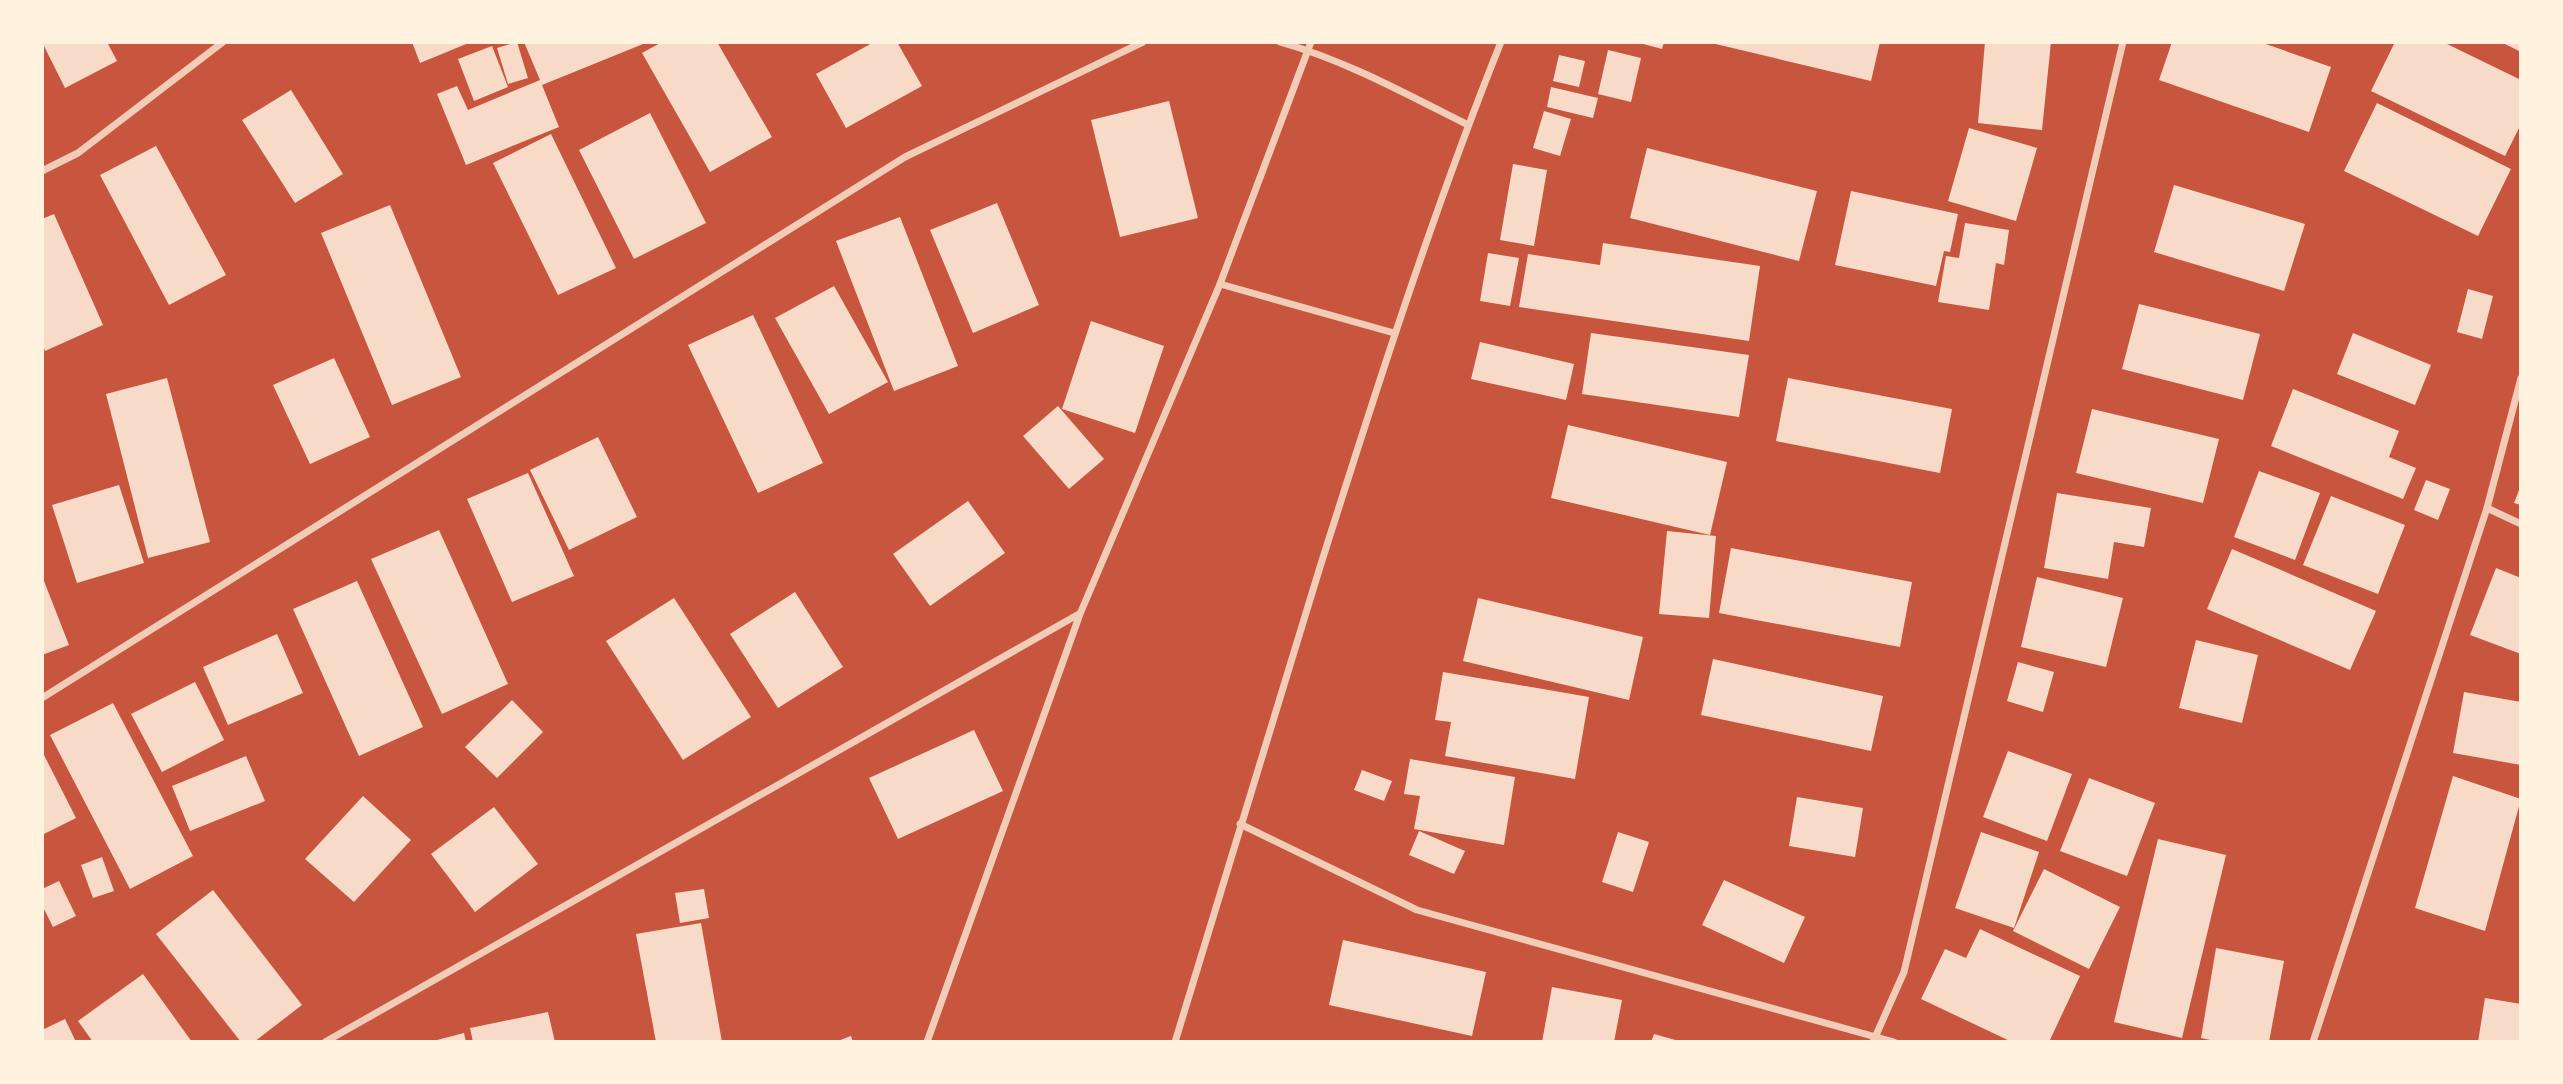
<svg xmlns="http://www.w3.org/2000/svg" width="2563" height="1084" font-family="Signika,sans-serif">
<rect width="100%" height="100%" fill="#c8553d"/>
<g fill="#f7dbc8">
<polygon points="42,42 107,42 117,61 65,88"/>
<polygon points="412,42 471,42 420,63"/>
<polygon points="517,42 528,78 508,84 497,48"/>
<polygon points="524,42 648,42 542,85 559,127 466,165 437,94 457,86 468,110 540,80"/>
<polygon points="662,42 717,42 772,137 710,172 642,53"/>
<polygon points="874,42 897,42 922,86 846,128 816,74"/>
<polygon points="1636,42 1664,42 1662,49"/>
<polygon points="1707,42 1880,42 1871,81"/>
<polygon points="1985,42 2051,42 2042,130 1978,123"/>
<polygon points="2172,42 2260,42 2331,67 2309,132 2159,80"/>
<polygon points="2395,42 2443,42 2521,80 2521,124 2505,156 2371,91"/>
<polygon points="2501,42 2521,42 2521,52"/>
<polygon points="492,46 508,87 474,101 458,59"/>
<polygon points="1608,50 1641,58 1631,102 1598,94"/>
<polygon points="1559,55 1585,61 1579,87 1553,81"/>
<polygon points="1551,87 1598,98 1593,118 1547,107"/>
<polygon points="291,90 343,174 295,203 242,120"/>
<polygon points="1169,101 1198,218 1120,237 1091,120"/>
<polygon points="2377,103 2511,169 2478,236 2344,171"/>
<polygon points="1544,111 1571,119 1560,156 1533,148"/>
<polygon points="650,113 706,223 634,259 579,150"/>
<polygon points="1969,128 2037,148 2016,221 1948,201"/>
<polygon points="551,134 616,268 558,295 493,163"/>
<polygon points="156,146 226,275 169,305 100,175"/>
<polygon points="1647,148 1817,191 1799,261 1630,218"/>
<polygon points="1513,164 1547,170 1534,246 1500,240"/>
<polygon points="2174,185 2305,224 2284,291 2154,252"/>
<polygon points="1851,191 1958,214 1950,252 1944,251 1936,286 1835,265"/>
<polygon points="997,203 1039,305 973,333 930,230"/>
<polygon points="390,205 461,377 392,405 321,233"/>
<polygon points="54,214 103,325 45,351 42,343 42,219"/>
<polygon points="900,217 958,366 894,391 836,241"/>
<polygon points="1965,223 2009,230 2004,265 1996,263 1989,310 1938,302 1946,256 1959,258"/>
<polygon points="1603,243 1760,266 1749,341 1519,307 1528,254 1600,265"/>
<polygon points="1488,253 1519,258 1510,306 1480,301"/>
<polygon points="834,286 888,382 829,414 775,318"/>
<polygon points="2468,289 2493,296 2482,339 2457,332"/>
<polygon points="2139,304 2260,334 2243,400 2122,369"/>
<polygon points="753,315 823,463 758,493 688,345"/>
<polygon points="1091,321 1164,346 1135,433 1062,409"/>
<polygon points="1591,333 1749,355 1739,417 1582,394"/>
<polygon points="2353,333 2431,365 2415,405 2337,374"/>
<polygon points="1480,342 1574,364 1566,400 1471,379"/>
<polygon points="334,358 370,437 310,464 273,385"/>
<polygon points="167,378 210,542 148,558 106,394"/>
<polygon points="1788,378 1952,409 1940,473 1776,441"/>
<polygon points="2293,389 2399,431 2389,457 2416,468 2403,499 2271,446"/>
<polygon points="1058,406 1104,459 1069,489 1023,436"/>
<polygon points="2092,409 2219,439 2203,503 2076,473"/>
<polygon points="1568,425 1727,462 1710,535 1551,498"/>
<polygon points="598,437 637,517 569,550 530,470"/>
<polygon points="2259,471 2320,493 2295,560 2234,537"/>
<polygon points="528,473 574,576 512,602 467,499"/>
<polygon points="2426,480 2450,489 2438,520 2414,510"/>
<polygon points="119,485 144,563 77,583 52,505"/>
<polygon points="2521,485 2521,505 2514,503"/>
<polygon points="2057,493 2151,508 2144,547 2114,542 2108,579 2044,568"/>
<polygon points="2331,496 2405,525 2378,594 2303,565"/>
<polygon points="968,501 1005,553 930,606 893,554"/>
<polygon points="439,530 508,684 442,714 371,559"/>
<polygon points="1667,531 1716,536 1709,618 1659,614"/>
<polygon points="1731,548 1912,582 1900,647 1719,613"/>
<polygon points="2232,549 2376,611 2350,670 2207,609"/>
<polygon points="2496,568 2521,578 2521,654 2470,635"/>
<polygon points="42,576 69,645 42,655"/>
<polygon points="2037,577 2123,598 2106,667 2021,647"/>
<polygon points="357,581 423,727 359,756 293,609"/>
<polygon points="795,592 843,667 778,708 730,634"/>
<polygon points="674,598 751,717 683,760 606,641"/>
<polygon points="1478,598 1643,637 1629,700 1463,661"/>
<polygon points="277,634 303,693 228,725 203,667"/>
<polygon points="2196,640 2258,655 2242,723 2179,708"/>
<polygon points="1713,659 1883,696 1871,751 1701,715"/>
<polygon points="2018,662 2054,672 2043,712 2007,701"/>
<polygon points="1443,672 1589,697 1575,779 1445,756 1451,722 1435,720"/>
<polygon points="195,682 224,740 162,772 131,714"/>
<polygon points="2464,692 2521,702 2521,765 2453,753"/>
<polygon points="512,700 543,732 497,778 465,747"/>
<polygon points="113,703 193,856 130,889 50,735"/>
<polygon points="974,730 1003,791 898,839 869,778"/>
<polygon points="2008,751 2072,774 2047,841 1983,817"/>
<polygon points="44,755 76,818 42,835 42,757"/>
<polygon points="246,756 265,801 190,831 172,786"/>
<polygon points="1410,759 1515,777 1504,845 1414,829 1420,796 1404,794"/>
<polygon points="1362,770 1392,781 1384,801 1354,790"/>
<polygon points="2453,776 2521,799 2485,931 2415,908"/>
<polygon points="2089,778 2155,803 2127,876 2060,851"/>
<polygon points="363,796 411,840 354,902 305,859"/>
<polygon points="1797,797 1863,808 1855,857 1789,846"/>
<polygon points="494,807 538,864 475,912 431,854"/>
<polygon points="1419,831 1465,851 1454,874 1409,855"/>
<polygon points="1618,832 1649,842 1633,892 1602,882"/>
<polygon points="1981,832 2039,852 2014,928 1955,908"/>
<polygon points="2158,839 2226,855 2182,1038 2114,1022"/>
<polygon points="102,857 114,891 93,898 81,865"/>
<polygon points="2044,869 2120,907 2089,969 2013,931"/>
<polygon points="1724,880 1805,917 1784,963 1702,925"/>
<polygon points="59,881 76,916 53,927 42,905 42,889"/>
<polygon points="704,889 709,918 680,923 675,893"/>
<polygon points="213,890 302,1005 254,1042 241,1042 156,934"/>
<polygon points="701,923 722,1042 656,1042 636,934"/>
<polygon points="1980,929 2080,976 2049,1042 2012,1042 1921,999 1945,949 1966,958"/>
<polygon points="1343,940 1486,972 1472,1036 1329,1005"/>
<polygon points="2216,948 2284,961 2269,1042 2220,1042 2201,1038"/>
<polygon points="143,974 192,1042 93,1042 78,1021"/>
<polygon points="1552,987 1622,1000 1614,1042 1542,1042"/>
<polygon points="2485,998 2521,1004 2521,1042 2478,1042"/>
<polygon points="548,1012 555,1042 473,1042 470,1028"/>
<polygon points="65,1019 76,1042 42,1042 42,1030"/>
<polygon points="464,1033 466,1042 433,1042 433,1041"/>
<polygon points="1654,1034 1679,1041 1679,1042 1651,1042"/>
<polygon points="851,1036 853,1042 835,1042"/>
</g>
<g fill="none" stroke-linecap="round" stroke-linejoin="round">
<g stroke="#f1ccb7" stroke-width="7">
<path d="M1280,42C1347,61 1406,94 1468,125"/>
<polyline points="42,171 78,153 223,42"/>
<polyline points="1220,284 1394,333"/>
<polyline points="2487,508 2521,524"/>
<polyline points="42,698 905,157 1143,42"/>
<polyline points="1240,824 1417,910 1894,1042"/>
<polyline points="325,1042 1079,614"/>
<polyline points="927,1042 1080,614 1220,284 1311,42"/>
<path d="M1175,1042C1222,883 1271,725 1320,567C1376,390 1432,214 1501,42"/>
<polyline points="1873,1042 1904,972 2123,42"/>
<polyline points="2313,1042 2487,508 2521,378"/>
</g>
</g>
<rect width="2563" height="1084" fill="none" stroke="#fff3e0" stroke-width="88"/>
</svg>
